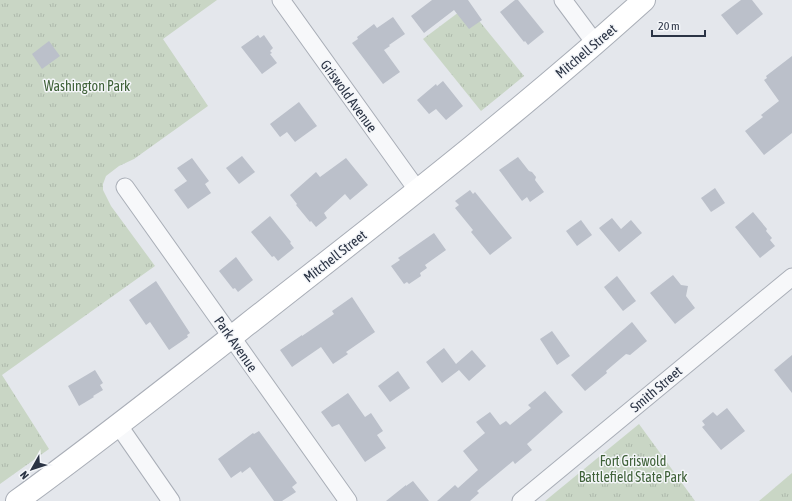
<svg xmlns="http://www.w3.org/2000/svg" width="792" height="501" font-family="'Asap Condensed',sans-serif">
<defs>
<pattern id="park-tufts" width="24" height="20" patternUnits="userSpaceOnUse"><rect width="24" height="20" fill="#c9d6c5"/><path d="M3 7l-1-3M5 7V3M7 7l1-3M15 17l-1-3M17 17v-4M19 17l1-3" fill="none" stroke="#adb8ab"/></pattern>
</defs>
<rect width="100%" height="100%" fill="#e4e7ec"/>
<g fill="url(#park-tufts)">
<polygon points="0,0 217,0 163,39 208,106 134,159 119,166 106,176 103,184 103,190 111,206 155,266 2,375 49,449 0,484"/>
<polygon points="467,6 524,76 481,111 423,39"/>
<polygon points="639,424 695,501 545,501"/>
<polygon points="792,473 792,501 759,501"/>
</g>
<g fill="#bbc0ca">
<polygon points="432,0 468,0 482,20 469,29 454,10 424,33 411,16"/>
<polygon points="515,0 518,0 544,32 528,45 525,41 524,42 500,12"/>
<polygon points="741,0 752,0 763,14 737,35 721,15"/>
<polygon points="393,17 405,34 389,45 390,46 384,50 400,72 383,84 352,43 358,39 357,37 374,24 377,28"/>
<polygon points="258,35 260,38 264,35 273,48 270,51 272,53 270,54 277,63 262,74 241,47"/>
<polygon points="49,41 60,56 42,69 32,54"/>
<polygon points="792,56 792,133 764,155 745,131 763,117 761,115 779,101 764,80 767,78 766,76"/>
<polygon points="443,81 463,106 446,120 436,109 429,114 417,100 436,84 437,86"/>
<polygon points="299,102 317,126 295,142 287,132 280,137 270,124"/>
<polygon points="242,156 255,172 239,184 226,168"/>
<polygon points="518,157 529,171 532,172 536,177 535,180 544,192 530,202 527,197 522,201 499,170"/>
<polygon points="192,158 209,181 205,184 211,193 188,209 174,190 187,181 177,168"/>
<polygon points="346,158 368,185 350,200 345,194 324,213 327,218 316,227 311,221 310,222 296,205 297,204 290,195 316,172 320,177"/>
<polygon points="715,188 725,203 711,212 701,198"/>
<polygon points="470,190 473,194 475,192 512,238 490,255 471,232 473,230 455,208 459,205 455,201"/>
<polygon points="753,212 767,229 766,231 772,238 770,240 775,246 760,258 735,227"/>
<polygon points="270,216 291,242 290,243 294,248 278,261 274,256 272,257 251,232"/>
<polygon points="612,218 621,229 631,220 642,233 619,252 599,228"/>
<polygon points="581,220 592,235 577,246 566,231"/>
<polygon points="434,233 446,250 425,265 427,268 420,273 421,276 409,284 407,282 404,284 391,266 400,260 398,258"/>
<polygon points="236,257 253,280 238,292 235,288 233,289 219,271"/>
<polygon points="673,275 681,285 688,286 686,296 695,308 675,324 650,293"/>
<polygon points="617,276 636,301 623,311 604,287"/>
<polygon points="156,281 190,333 187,335 188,337 169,350 150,322 146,325 129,300"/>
<polygon points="352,297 375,332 346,352 348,354 333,364 321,347 292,367 280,350 302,335 302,336 334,314 332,311"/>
<polygon points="632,322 647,341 630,355 626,354 606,371 607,373 585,391 571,375"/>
<polygon points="552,331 570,356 557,365 540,339"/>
<polygon points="444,348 456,364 472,350 486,366 469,381 459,370 442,383 426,362"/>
<polygon points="792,355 792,393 774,370"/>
<polygon points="95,370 103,383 100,385 103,390 93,396 94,397 79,406 68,386"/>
<polygon points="398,371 410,388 390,402 378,386"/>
<polygon points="545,391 563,412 527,444 532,450 515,464 513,461 477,491 479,493 470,501 437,501 455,485 458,488 478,470 463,451 485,433 476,422 490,412 500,425 506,421 510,425 531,408 528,405"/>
<polygon points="348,393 365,417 371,413 383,431 377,435 386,448 365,462 339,424 332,427 321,412"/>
<polygon points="727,408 745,431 721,450 702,427 705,425 702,421 713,412 717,416"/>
<polygon points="259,431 297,483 292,487 296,492 282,501 274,501 250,467 242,473 241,471 231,478 218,459 253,433 254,434"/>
<polygon points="413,481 429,501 386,501 406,485 406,486"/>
</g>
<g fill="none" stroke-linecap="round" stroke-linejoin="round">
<g stroke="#a9aeb7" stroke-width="19">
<g id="street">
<polyline points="281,0 418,191"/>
<polyline points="563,0 595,43"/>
<polyline points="125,187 348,501"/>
<polyline points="119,426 171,501"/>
<polyline points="521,501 792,277"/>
</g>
</g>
<g stroke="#a9aeb7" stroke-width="24">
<path id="secondary" d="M17,501C112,432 203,359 295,287C414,194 532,101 644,0"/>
</g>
<use href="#street" stroke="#f7f8fa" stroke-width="17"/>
<use href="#secondary" stroke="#fff" stroke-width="22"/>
</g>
<g text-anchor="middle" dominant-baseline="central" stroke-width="3" stroke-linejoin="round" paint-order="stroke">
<g font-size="14" fill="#2b3445" stroke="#f4f6f9">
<text transform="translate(586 51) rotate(-40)">Mitchell Street</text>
<text transform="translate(349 96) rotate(54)">Griswold Avenue</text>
<text transform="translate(335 256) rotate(-38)">Mitchell Street</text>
<text transform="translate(236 344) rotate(55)">Park Avenue</text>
<text transform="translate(656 389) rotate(-40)">Smith Street</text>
</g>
<g font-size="14" fill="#3f6138" stroke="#f4f6f9">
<text x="87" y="86">Washington Park</text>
<text x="633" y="461">Fort Griswold<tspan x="633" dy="16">Battlefield State Park</tspan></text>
</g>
</g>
<g transform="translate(32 469) rotate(231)" stroke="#f4f6f9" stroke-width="3" paint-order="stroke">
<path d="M0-3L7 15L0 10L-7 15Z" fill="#2b3445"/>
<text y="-6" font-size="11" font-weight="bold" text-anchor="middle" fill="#2b3445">N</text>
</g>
<path d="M652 30v6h53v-6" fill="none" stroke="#2b3445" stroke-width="2"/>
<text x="658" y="30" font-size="12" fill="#2b3445" stroke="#f4f6f9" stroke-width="3" paint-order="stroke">20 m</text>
</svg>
